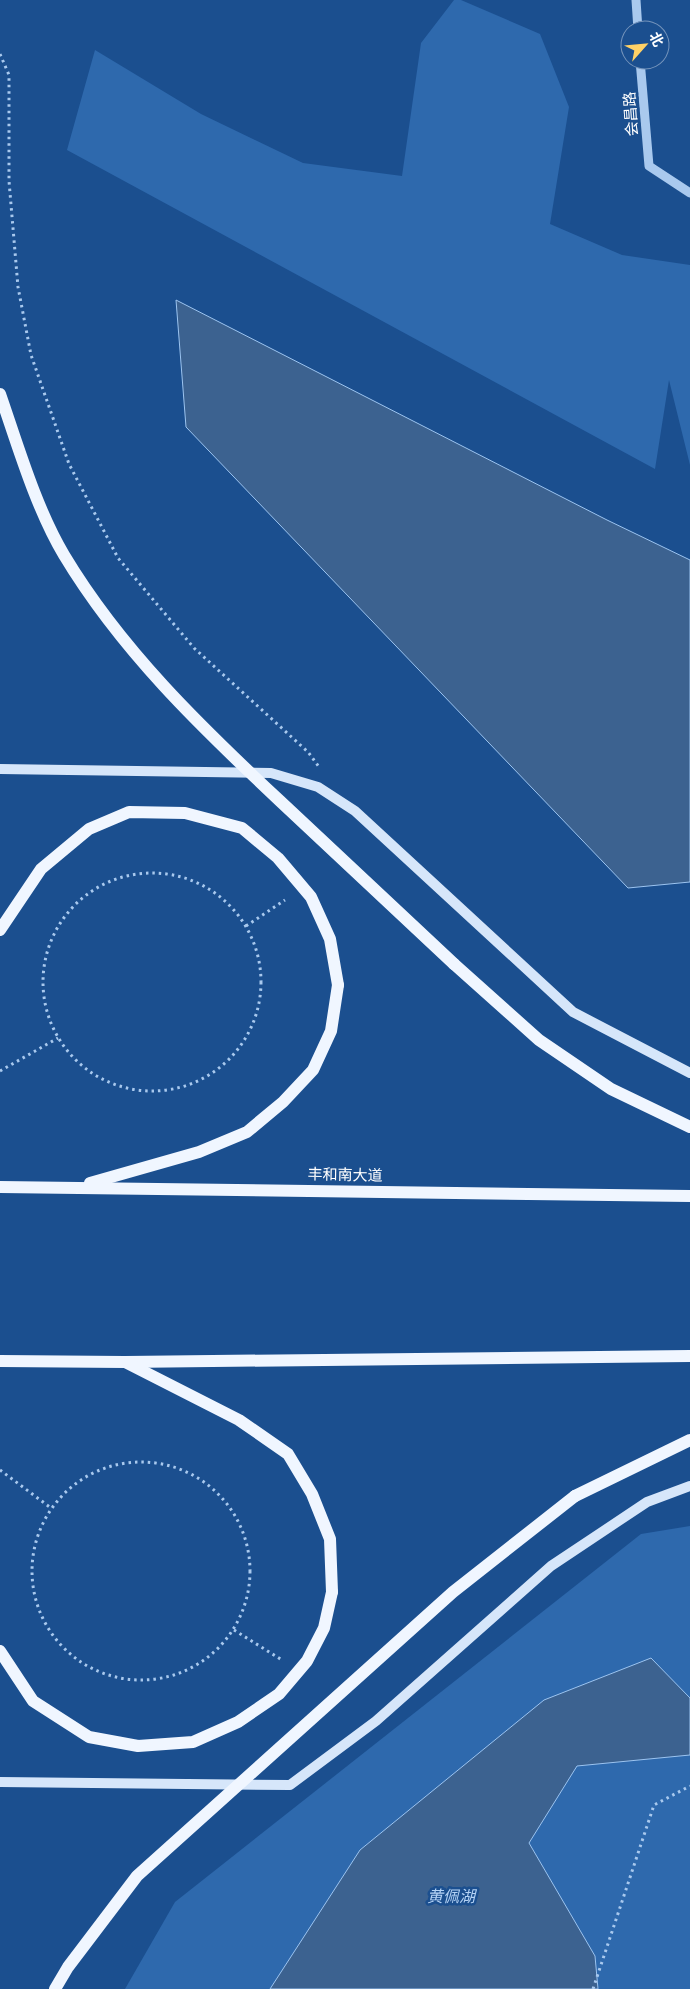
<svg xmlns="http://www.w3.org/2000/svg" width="690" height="1989" font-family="Raleway,'Noto Sans SC',sans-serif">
<rect width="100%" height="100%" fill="#1b4f8f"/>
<g fill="#2e69ad">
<polygon points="454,0 461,0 540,34 569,107 550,224 622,255 690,265 690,465 669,380 655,469 67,150 95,50 201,114 303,163 402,176 421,43"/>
<polygon points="690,1526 690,1989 125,1989 175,1902 641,1534"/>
</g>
<g fill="#3c6290" stroke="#9cc4f0">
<polygon points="176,300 607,520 690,560 690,882 628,888 186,427"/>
<polygon points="651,1658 690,1698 690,1755 577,1766 529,1843 595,1956 598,1989 270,1989 360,1850 544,1700"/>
</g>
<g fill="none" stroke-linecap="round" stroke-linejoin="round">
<g stroke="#a9c9ee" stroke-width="3" stroke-dasharray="2.5 4" stroke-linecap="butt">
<polyline points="0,54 9,75 9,181 18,287 31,355 69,464 118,558 194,648 308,752 319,767"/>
<circle cx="152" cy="982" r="109"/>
<polyline points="246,926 285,900"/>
<polyline points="0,1071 58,1038"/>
<circle cx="141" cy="1571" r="109"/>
<polyline points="0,1470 51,1508"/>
<polyline points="234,1630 282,1660"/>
<polyline points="593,1989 654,1805 690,1786"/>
</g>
<g stroke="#a9c9ee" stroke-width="9">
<polyline points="636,0 638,30"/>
<polyline points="640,60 649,166 690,193"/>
</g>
<g stroke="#d6e6fa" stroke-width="10">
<polyline points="0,769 271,773 318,787 355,811 573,1012 690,1073"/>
<polyline points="0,1782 290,1785 376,1721 551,1566 647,1502 690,1486"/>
</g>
<g stroke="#f0f6ff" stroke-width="12">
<polyline points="454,964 539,1040 611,1089 690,1127"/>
<polyline points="90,1183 199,1152 247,1132 283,1102 313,1070 331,1031 338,985"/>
<polyline points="0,1187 690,1196"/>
<polyline points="0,1361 125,1362 690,1356"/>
<polyline points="127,1363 239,1420 288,1454 312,1494 330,1539 332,1592"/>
<polyline points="575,1496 690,1440"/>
</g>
<g stroke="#f0f6ff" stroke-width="12">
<path d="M0,394C18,446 36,508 64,555C121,650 200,726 280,801C338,856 396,910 454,964"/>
<polyline points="0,930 41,869 89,829 129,812 185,813 242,828 278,858 311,897 330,939 338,985"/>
<polyline points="0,1651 33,1701 89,1737 138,1746 193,1742 238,1722 279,1694 307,1661 324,1628 332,1592"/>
<polyline points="55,1989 68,1967 137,1876 453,1592 575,1496"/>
</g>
</g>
<g text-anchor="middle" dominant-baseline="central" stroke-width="5" stroke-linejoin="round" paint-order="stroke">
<g font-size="15" fill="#fff" stroke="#1b4f8f">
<text transform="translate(631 114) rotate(-94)">会昌路</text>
<text transform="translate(345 1175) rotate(1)">丰和南大道</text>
</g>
<g font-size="16" font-style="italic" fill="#b5d3f5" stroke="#1b4f8f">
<text x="451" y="1896">黄佩湖</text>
</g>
</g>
<g transform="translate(645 45) rotate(63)"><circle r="24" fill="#1b4f8f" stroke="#7695bc"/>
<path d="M0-4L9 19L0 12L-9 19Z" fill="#ffd166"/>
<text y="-8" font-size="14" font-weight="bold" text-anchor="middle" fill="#ffffff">北</text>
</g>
</svg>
